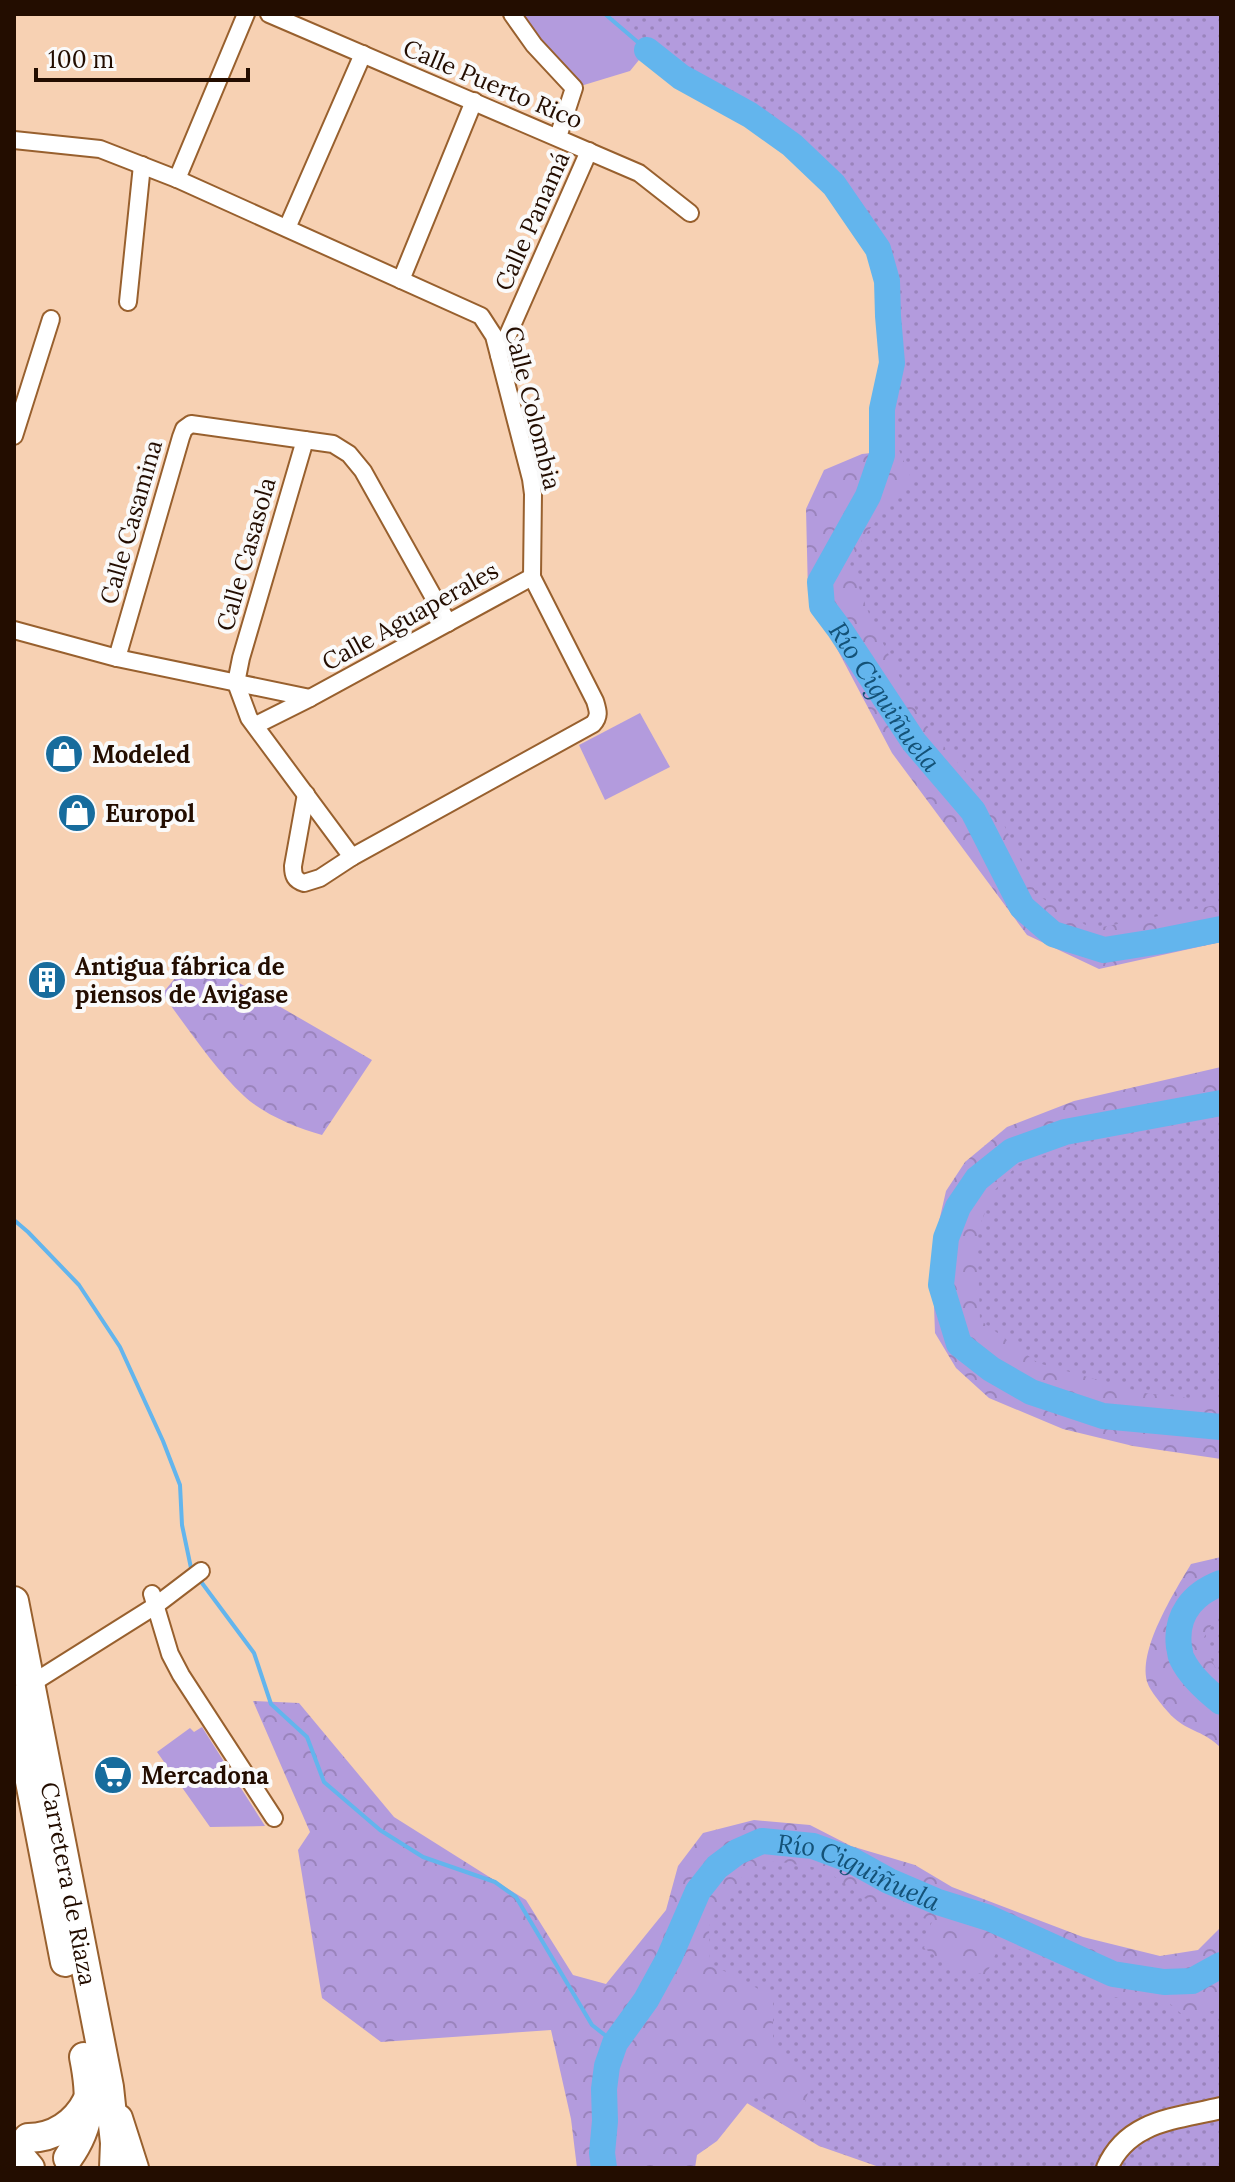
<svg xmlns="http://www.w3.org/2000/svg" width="1235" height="2182" font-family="Lora,serif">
<defs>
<pattern id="grass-dots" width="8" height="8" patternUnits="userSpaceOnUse" patternTransform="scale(2)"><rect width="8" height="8" fill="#b39bdd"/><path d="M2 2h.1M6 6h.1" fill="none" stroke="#9a84bc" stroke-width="1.8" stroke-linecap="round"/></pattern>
<pattern id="forest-crowns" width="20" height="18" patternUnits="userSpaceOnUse" patternTransform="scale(2)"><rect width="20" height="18" fill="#b39bdd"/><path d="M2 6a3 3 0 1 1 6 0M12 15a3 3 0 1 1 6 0" fill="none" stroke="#9a84bc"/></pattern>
</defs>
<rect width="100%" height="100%" fill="#f7d1b3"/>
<g fill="url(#grass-dots)">
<polygon points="605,14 1221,14 1221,929 1053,934 822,606 882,455 882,409 892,363 888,316 887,281 878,249 834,185 792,145 750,115 681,77 617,26"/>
<polygon points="1221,1103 1221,1427 991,1369 946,1238 1012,1151"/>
<polygon points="1221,1583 1221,1702 1186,1607"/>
<polygon points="762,1841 1113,1974 1221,1965 1221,2168 882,2168 819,2146 653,2047 646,2000"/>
</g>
<g fill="url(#forest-crowns)">
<polygon points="899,450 911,478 864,536 850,564 871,619 919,716 998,812 1037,895 1092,929 1221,904 1221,942 1099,969 1027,935 892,753 808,594 806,509 824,470 862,454"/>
<path d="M190,960L208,965L372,1060L322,1135C297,1128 263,1114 244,1096C213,1067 188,1028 162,994Z"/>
<polygon points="1221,1067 1221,1115 1100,1137 1018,1164 994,1191 977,1232 980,1320 1038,1363 1144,1393 1221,1402 1221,1459 1133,1446 1063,1429 989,1398 956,1368 935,1333 932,1252 946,1191 965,1162 1007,1127 1074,1101"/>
<path d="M1221,1557V1615L1215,1618L1202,1641L1221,1679V1748C1206,1732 1188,1731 1174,1718C1168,1713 1150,1691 1148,1684C1136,1652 1175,1591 1191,1564Z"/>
<polygon points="253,1701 299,1703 394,1817 526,1900 573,1975 606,1984 666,1910 678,1866 703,1833 754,1820 810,1825 851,1846 915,1865 952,1887 1083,1937 1160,1956 1198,1950 1221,1927 1221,2008 1187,2019 1167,2001 1102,1996 1081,1967 1000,1944 986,1975 948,1965 924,1948 932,1921 864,1898 824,1869 775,1861 746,1872 714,1913 709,1927 710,1966 735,1975 773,1998 773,2043 812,2080 799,2121 790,2127 757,2091 717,2141 697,2155 695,2168 577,2168 571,2119 551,2030 381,2042 322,1998 298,1850 310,1832"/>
</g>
<g fill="#b39bdd">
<polygon points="512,14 605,14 647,50 630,71 574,88"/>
<polygon points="640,713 670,767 605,800 579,745"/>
<polygon points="202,1727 265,1826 210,1827 157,1752 190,1728 194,1732"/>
</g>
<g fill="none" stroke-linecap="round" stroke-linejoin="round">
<g stroke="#63b5ed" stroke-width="4">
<polyline points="605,14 647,50"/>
<polyline points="14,1220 28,1232 79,1285 120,1347 163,1441 180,1485 182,1525 191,1568 194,1572"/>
<polyline points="199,1579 254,1653 271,1704 307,1737 324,1782 380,1830 423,1857 495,1882 516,1897 592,2025 615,2043"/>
</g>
<g stroke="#63b5ed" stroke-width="26">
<path id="s1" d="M647,50L681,77L750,115L792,145L834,185L878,249L887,281L888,316L892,363L882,409V455L868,496L820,582L822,606L840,630L914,742L973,811L1022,907L1053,934L1104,950L1161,941L1221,929"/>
<polyline points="1221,1103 1065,1132 1012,1151 977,1179 958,1207 946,1238 941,1285 959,1344 991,1369 1031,1392 1103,1416 1221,1427"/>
<path d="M1221,1583C1192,1594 1175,1616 1179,1647C1180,1649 1180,1657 1182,1659C1190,1676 1207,1691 1221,1702"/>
<path id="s2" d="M604,2168L602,2153L605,2121L604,2089L607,2066L615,2043L646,2000L669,1958L698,1891L717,1867L737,1852L762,1841L813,1846L851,1860L889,1881L938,1902L989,1918L1113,1974L1164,1982L1192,1981L1221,1965"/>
</g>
<g stroke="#98602e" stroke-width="20">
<g id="minor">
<polyline points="269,14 639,173 690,213"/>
<polyline points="512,14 534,45 574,88 558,137"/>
<path d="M14,140L100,149L177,179L481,316L494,336L531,479L533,494L532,577L595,701C598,711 600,716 593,724L352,857L320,878L304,883C295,880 293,876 293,866L306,794"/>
<polyline points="177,179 246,14"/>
<polyline points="287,228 363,54"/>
<polyline points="401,280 474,101"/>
<polyline points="128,302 142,165"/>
<polyline points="499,355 589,151"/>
<polyline points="14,436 51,319"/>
<polyline points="305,440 241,658 236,683 249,718 352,857"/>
<polyline points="14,630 117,658 310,698"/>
<polyline points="117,658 181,437 184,429 191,424 333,444 349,454 363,471 448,623"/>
<polyline points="256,725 310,698 532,577"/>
<polyline points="152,1594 170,1654 181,1675 274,1818"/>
<polyline points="31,1684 155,1606 201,1571"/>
</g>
</g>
<g stroke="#98602e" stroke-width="24">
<path id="tertiary" d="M1107,2168C1128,2120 1176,2119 1221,2108"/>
</g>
<g stroke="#98602e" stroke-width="30">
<polyline id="primary" points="119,2118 135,2168"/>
</g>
<g stroke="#98602e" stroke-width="32">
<g id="trunk">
<path id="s3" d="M14,1601L109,2087L115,2143L114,2168"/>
<polyline points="14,1699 65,1962"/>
<path d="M28,2138C54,2138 76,2123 87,2101"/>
<polyline points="14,2149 30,2168"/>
<path d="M68,2158C92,2124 92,2097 84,2057"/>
</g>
</g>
<use href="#minor" stroke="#fff" stroke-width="16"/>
<use href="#tertiary" stroke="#fff" stroke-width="20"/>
<use href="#primary" stroke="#fff" stroke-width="26"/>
<use href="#trunk" stroke="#fff" stroke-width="28"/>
</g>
<defs>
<g id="shop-disc" transform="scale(2)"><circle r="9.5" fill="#176c9d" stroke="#fafafa"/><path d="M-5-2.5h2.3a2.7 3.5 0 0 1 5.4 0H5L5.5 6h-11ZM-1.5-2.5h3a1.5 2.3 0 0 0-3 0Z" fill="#fff"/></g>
<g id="building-disc" transform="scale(2)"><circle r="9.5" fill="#176c9d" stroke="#fafafa"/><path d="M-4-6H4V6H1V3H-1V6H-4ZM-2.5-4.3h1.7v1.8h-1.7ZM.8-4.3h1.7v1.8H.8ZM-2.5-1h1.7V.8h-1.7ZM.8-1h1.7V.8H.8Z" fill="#fff"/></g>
<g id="supermarket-disc" transform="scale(2)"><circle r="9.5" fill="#176c9d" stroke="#fafafa"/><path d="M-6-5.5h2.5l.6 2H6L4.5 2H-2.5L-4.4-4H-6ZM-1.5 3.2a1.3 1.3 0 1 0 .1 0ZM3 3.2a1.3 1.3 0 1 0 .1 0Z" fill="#fff"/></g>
</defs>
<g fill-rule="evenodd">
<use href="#shop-disc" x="64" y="754"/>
<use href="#shop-disc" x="77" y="813"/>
<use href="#building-disc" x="47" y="980"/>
<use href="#supermarket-disc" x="113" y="1775"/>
</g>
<g text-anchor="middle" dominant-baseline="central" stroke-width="8" stroke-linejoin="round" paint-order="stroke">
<g font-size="24" fill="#230d00" stroke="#fafafa">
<text transform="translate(493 84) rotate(23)">Calle Puerto Rico</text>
<text transform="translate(532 221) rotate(-66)">Calle Panamá</text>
<text transform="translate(533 408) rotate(76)">Calle Colombia</text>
<text transform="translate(131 522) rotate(-74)">Calle Casamina</text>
<text transform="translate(246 554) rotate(-74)">Calle Casasola</text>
<text transform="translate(410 616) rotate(-29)">Calle Aguaperales</text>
<text stroke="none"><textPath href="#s3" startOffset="288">Carretera de Riaza</textPath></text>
</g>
<g font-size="24" font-weight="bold" fill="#230d00" stroke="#fafafa" text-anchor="start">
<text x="92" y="754">Modeled</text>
<text x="105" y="813">Europol</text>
<text x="75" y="966">Antigua fábrica de<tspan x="75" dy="28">piensos de Avigase</tspan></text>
<text x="141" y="1775">Mercadona</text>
</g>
<g font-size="26" font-style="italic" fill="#145277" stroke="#fafafa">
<text stroke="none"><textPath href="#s1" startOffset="794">Río Ciguiñuela</textPath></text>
<text stroke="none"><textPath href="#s2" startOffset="486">Río Ciguiñuela</textPath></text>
</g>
</g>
<rect width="1235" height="2182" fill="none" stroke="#230d00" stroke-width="32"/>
<path d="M36 68v12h212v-12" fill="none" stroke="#230d00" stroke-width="4"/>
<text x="48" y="68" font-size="24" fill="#230d00" stroke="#fafafa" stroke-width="6" paint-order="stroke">100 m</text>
</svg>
